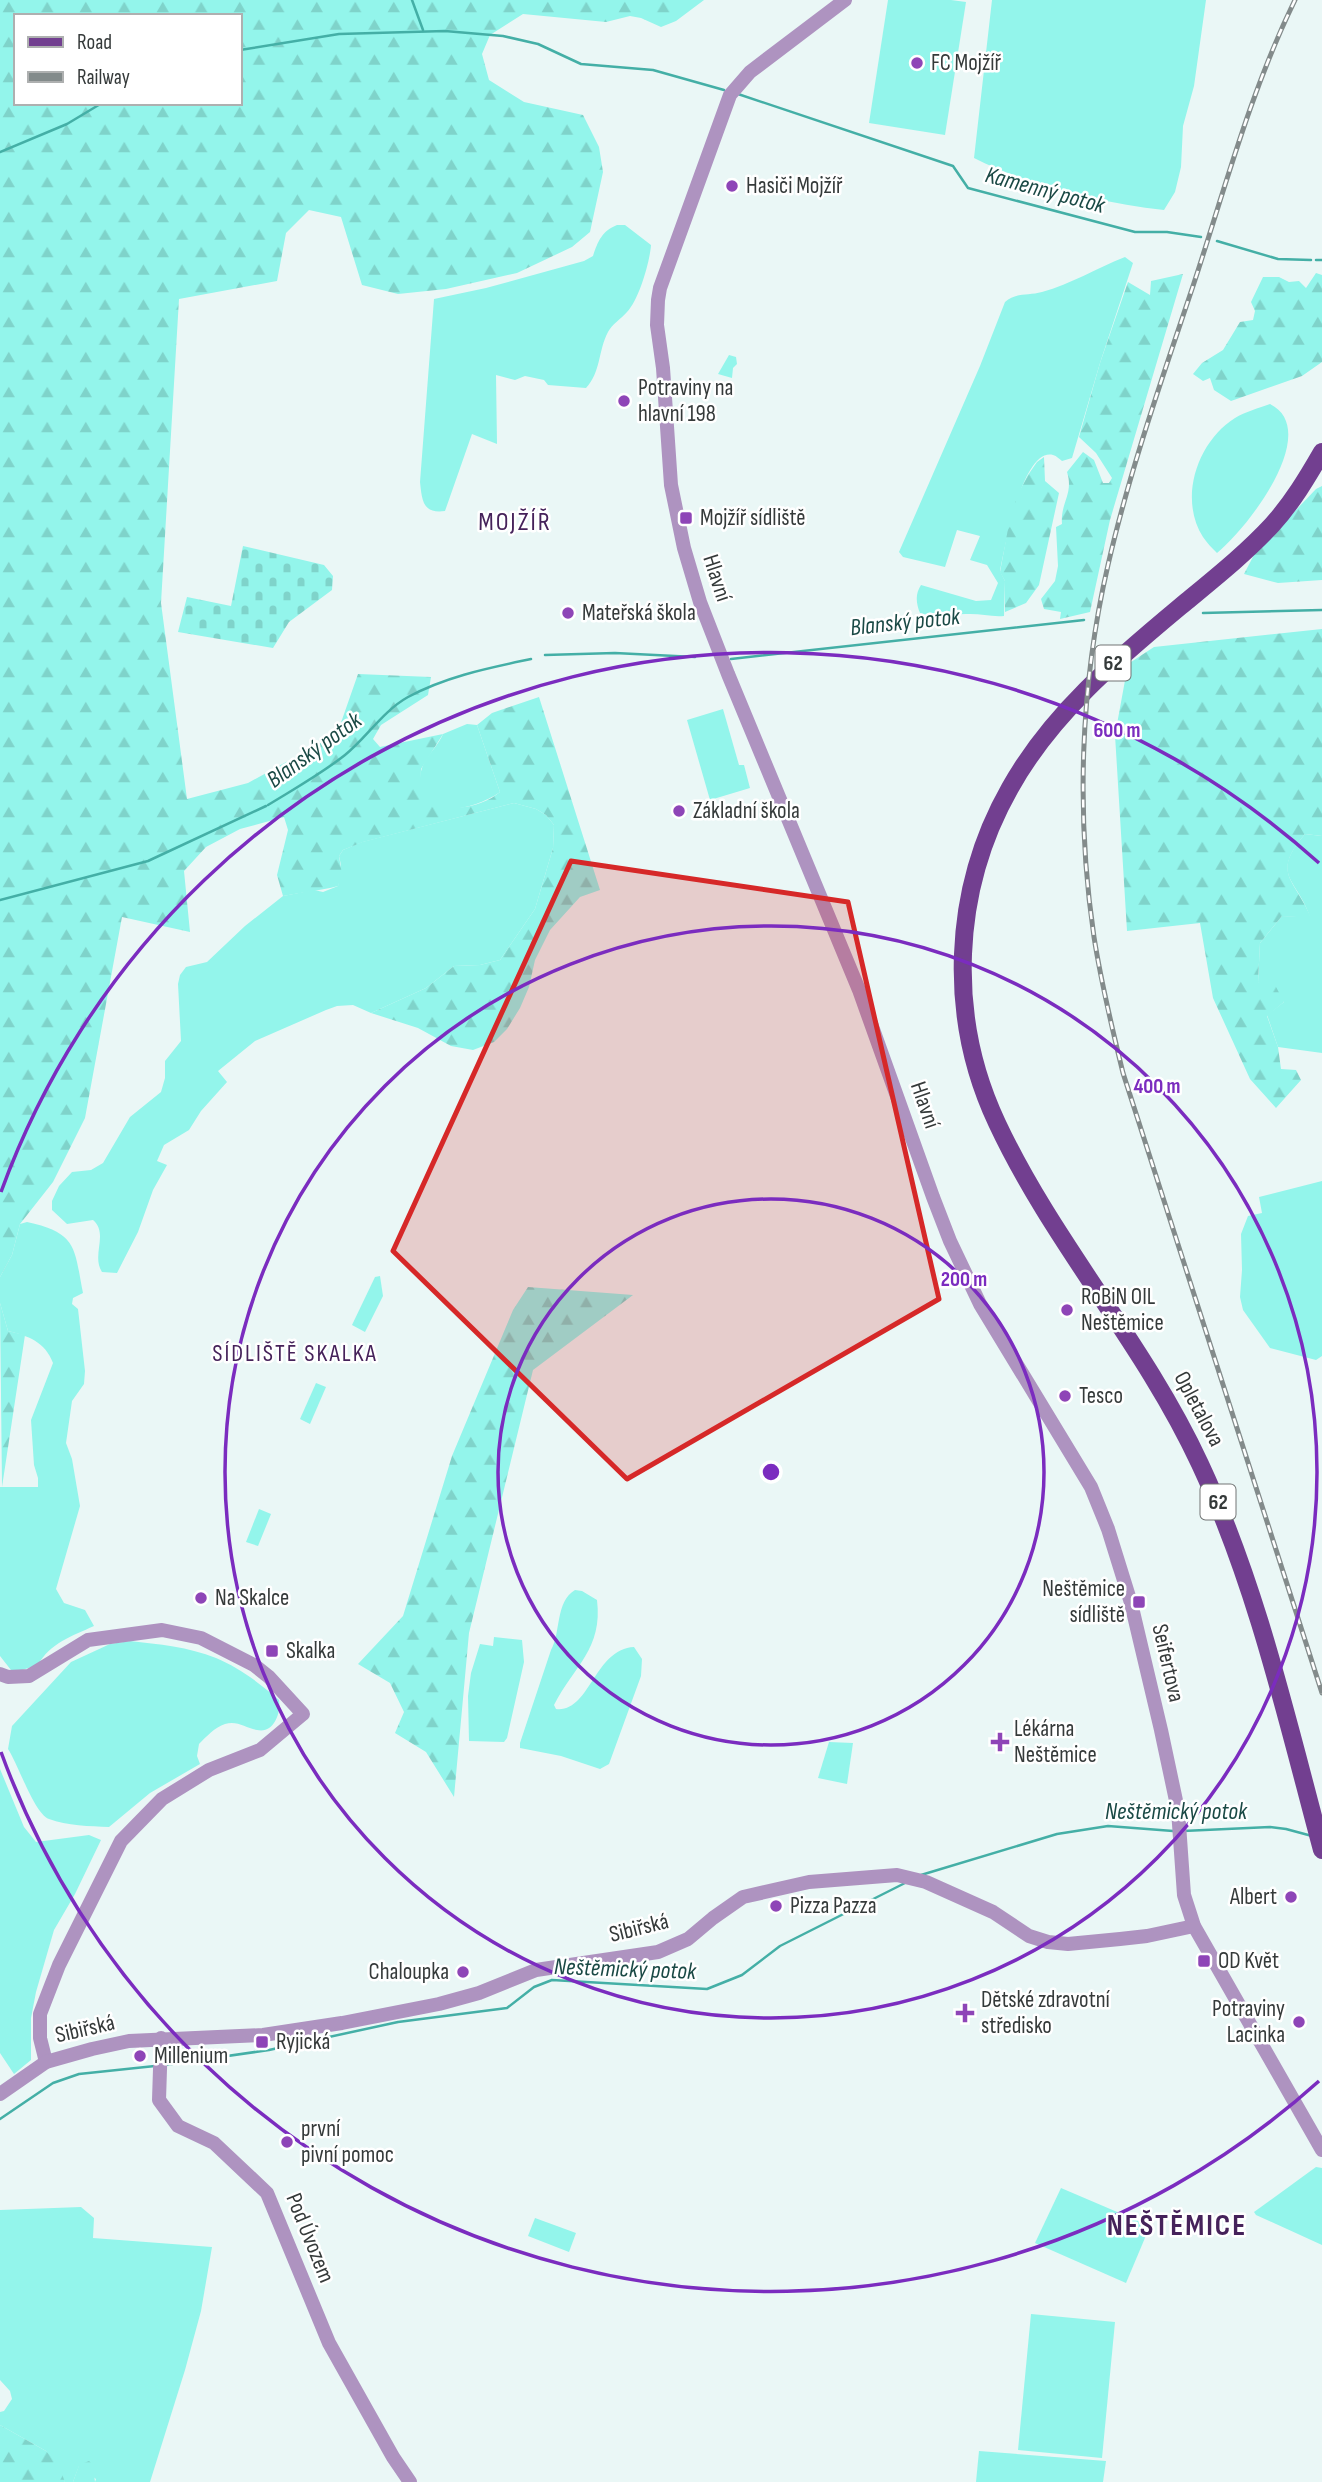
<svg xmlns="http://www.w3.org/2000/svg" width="1322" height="2482" font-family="'Sofia Sans Condensed',sans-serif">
<defs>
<pattern id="forest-firs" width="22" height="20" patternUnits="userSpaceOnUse" patternTransform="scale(1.75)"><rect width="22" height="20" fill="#93f5eb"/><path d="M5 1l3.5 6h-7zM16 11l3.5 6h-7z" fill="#7fd3ca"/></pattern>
<pattern id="cemetery-stones" width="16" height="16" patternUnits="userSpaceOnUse" patternTransform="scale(1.75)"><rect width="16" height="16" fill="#93f5eb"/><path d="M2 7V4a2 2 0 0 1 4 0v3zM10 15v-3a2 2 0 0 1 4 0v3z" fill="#7fd3ca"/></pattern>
</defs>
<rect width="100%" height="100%" fill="#eaf7f6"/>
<g fill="#93f5eb">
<polygon points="888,0 951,0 966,2 945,135 869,123"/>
<path d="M992,0H1206L1194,86L1183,126L1181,167L1175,192L1164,210C1099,202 1032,187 974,158Z"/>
<path d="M617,225H625L651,245C650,261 639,300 627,312C621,319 612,324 608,332C598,351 601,372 586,388L548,385L544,380L525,376L515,380L496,375L497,444L472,434L445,511C423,514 422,501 420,482L434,299L486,288L584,261L593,256C598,241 602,231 617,225Z"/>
<path d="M1125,257L1133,263L1100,363L1072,458L1062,461C1059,459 1057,456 1053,455C1022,447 1004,552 1000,571L1005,581L1004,616C992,617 982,614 970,614C953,613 936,619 920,613C916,603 915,594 921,585L976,601L991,600L998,583L987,565L970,560L980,536L957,530L945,567L903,557L899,552L980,366L1005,302C1016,292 1028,296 1042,292C1071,284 1097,268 1125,257Z"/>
<polygon points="729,355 736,357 737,364 733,368 732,378 718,374"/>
<path d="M1270,404C1322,430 1250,526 1217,553C1212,548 1207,543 1203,537C1178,498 1198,441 1235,418C1245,412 1259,408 1270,404Z"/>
<polygon points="723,709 739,765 744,765 750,788 710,800 687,720"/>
<path d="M467,724L477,725L500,792C490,800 458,813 446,807C436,802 431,799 419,797C420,788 419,776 422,768C426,756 438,746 443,734Z"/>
<path d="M514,803L536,809L546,815L554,825L553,848L535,909L500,960L480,965L454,966L426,988L371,1013L353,1005L337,1006L326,1010L255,1041L218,1071L227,1082L201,1111L189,1130L164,1145L157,1161L167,1165L153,1190L138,1232L117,1273L102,1272C91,1255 109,1234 93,1220L67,1224L52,1210V1201L59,1186L72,1172L91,1170L103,1163L130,1117L161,1092L165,1078V1061L181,1041L178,984L180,975L186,967L207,962L245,926L283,896L314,890L323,892L338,886L341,865L339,856L343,850L362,842Z"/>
<path d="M1305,834L1322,836V1053L1278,1047L1267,1015L1284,1002L1258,982L1260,943L1282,916L1310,917C1297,878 1269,876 1305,834Z"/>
<polygon points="1322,1181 1322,1356 1316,1360 1270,1348 1243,1310 1240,1297 1242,1270 1241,1234 1248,1216 1262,1213 1259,1197"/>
<path d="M27,1222C78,1233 74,1248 83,1293L73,1298L72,1304L78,1309L85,1371L84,1384L72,1401L66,1443L72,1459L80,1506L56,1589L64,1603L85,1610L94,1626C72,1636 50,1643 38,1665L22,1670H11L0,1656V1487H38V1478L34,1465L31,1420L53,1363C45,1342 29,1336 8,1331L0,1303V1277L12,1255L20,1224Z"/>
<polygon points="380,1276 383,1296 365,1332 352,1325 375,1277"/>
<polygon points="316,1383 326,1387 310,1424 300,1419"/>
<polygon points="259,1509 271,1514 258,1546 246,1542"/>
<path d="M575,1590L582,1591L597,1600C603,1649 574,1666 554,1705L556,1709C590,1713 594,1649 634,1647L642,1659L641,1676L609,1764L600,1769L561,1756L520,1748V1743L551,1650C561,1633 555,1602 575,1590Z"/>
<polygon points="494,1637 522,1640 524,1662 507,1738 504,1742 469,1741 468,1696 471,1673 480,1644 493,1646"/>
<path d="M130,1641C158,1644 189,1647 216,1658C238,1667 261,1684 279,1700C281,1713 274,1734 257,1730C246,1728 237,1720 225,1724C215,1727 206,1737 199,1744L197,1756L200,1764L150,1793L109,1827C90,1826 67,1826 49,1819C34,1813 19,1766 8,1749L12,1726L71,1662L110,1644Z"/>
<polygon points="829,1742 853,1743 847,1784 818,1778"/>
<polygon points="0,1769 24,1827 36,1842 89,1835 101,1840 75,1894 54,1930 36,1992 31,2018 31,2060 14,2074 0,2053"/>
<polygon points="1316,2167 1322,2168 1322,2245 1256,2215 1254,2212"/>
<polygon points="1061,2188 1150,2226 1126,2283 1035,2243"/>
<polygon points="81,2207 94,2218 93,2238 212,2247 201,2311 185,2370 150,2482 95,2482 96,2479 79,2466 73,2482 65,2482 46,2451 0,2425 0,2412 4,2411 12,2399 10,2391 0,2380 0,2210"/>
<polygon points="535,2218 576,2233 569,2252 528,2236"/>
<polygon points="1031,2314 1115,2322 1102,2458 1018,2450"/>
<polygon points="979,2451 1106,2461 1103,2482 976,2482"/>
</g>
<g fill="url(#forest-firs)" fill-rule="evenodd">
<path d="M0,0H704L676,21L661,27L641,18L630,16L606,22L523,14L490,35L482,54L489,80L524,102L583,115L599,147L603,172L590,232L572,247L517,273L446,289L398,294L362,285L341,217L309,210L286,233L277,281L179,299L161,603L187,799L248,783L337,734L358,674L431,677L428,695L381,725L373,739L380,747L443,734L421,769L420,797L436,794C446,818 485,805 500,792L477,725L492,713L539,697L600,890L580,897L550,930L535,960L529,987L520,1008L507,1029L494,1042L473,1050L451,1046L418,1028L371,1013L426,988L454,966L480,965L500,960L535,909L553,848L554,825L546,815L536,809L514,803L363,842L343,850L339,856L342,874L338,886C320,891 302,892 283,896L277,875L288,830L284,817L240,829L206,847L184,871L190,932L122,917L85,1118L53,1182L20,1224L12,1255L0,1277ZM16,16H240V103H16Z"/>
<polygon points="1316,273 1322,275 1322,362 1302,376 1231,401 1214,390 1210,378 1203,381 1193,374 1202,363 1223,350 1240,322 1253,320 1255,311 1251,302 1263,277 1279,277 1289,282 1299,281 1306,288"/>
<path d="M1183,274L1110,520L1090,612L1060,619L1061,612L1044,609L1041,599L1055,581L1058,566L1056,527L1062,524C1060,503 1074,494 1067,472L1083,452L1094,460L1103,483H1109L1112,478L1096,453L1079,437L1100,363L1128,282L1150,295L1151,281Z"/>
<polygon points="1044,457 1045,481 1059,493 1039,585 1026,603 1005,612 1005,581 1000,572 1010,518 1018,494 1028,475 1037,462"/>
<polygon points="1322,486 1322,580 1278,583 1244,574 1255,553 1316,489"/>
<path d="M1322,629V836L1305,834C1270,875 1296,879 1311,918L1282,916L1260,943L1258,982L1275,985L1284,1002L1267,1016L1278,1047L1281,1069L1296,1070L1301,1080L1276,1108L1250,1079L1213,998L1200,923L1127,931L1115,735L1128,664L1154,647Z"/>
<polygon points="528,1287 633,1295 533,1370 469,1633 454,1797 426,1752 395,1733 404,1712 390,1683 358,1664 403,1616 452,1456 513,1310"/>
<polygon points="0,1303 8,1331 25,1335 2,1487"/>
<polygon points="0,2425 46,2451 58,2464 65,2482 0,2482"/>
<polygon points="89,2461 93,2465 95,2482 73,2482 79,2465"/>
</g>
<polygon fill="url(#cemetery-stones)" points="243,546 324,565 333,576 332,590 289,622 273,648 178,632 187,597 231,606"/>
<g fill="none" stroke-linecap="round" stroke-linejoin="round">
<g stroke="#44afa6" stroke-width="2.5">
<polyline points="412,0 423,30"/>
<polyline points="240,50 339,34 445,31 503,36 538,44 581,64 653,70 724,90"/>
<polyline points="738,94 953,166 968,188 1135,232 1167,232 1201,237"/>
<polyline points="0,152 67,124 102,103"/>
<polyline points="1217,241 1278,259 1311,260"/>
<polyline points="1316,260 1322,260"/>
<polyline points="1203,613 1322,610"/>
<polyline points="545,655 615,653 695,657"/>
<polyline points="731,659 1084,620"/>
<path d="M268,805C294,789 321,774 345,755C367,737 383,711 408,697C447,676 489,668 531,659"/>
<polyline points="0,900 148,861 266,806"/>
<polyline points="1183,1831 1270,1827 1286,1829 1312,1836"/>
<polyline points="921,1875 1057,1834 1108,1826 1173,1831"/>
<polyline points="165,2065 269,2050 398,2022 507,2008 534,1987 552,1980 707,1989 742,1975 780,1946 905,1883"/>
<polyline points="0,2119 53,2083 79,2074 155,2066"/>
</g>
<g stroke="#ae93c0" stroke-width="14">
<polyline points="845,0 750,72 730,95 660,288 658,300 657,325 663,368 671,485 684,548 700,602 728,674 859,990 933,1197 950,1241 980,1304 1091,1487 1108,1529 1131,1603 1161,1730 1178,1810 1184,1895 1194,1926 1322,2150"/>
<polyline points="0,1674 8,1677 29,1676 88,1640 162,1630 201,1638 254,1665 269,1677 303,1714 260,1750 209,1770 162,1799 121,1841 59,1965 40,2014 40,2038 46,2062"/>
<polyline points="161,2038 159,2100 178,2126 214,2143 267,2193 329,2343 393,2457 410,2482"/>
<polyline points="0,2094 46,2062 92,2049 129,2041 263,2035 342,2023 439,2004 479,1993 536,1970 658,1952 688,1939 713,1918 743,1897 809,1882 897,1875 926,1882 993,1912 1029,1936 1048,1942 1068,1944 1120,1939 1147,1936 1194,1926"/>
</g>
<path stroke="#723f90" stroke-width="18" d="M1322,452C1307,478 1292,503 1272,525C1246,553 1216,577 1187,601C1121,656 1053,711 1010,788C952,890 947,1017 997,1123C1053,1243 1144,1343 1200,1464C1257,1586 1287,1720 1322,1850"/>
<g stroke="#838b8b" stroke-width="5">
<path id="rail" d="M1295,0C1251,90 1225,188 1194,283C1163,376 1130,469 1108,565C1080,686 1076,815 1094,937C1101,982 1112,1028 1123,1073L1322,1693"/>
</g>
<use href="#rail" stroke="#fff" stroke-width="2.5" stroke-dasharray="8" stroke-linecap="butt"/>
</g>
<path fill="#d62828" fill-opacity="0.2" stroke="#d62828" stroke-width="5" stroke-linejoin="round" d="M571,861L848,902L939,1299L627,1479L393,1251Z"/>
<g fill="none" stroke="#7b2cbf" stroke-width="3.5">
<circle cx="771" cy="1472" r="273"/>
<circle cx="771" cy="1472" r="546"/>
<path d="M1319 2081A819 819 0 0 1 1 1752M1 1192A819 819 0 0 1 1319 863"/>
</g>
<g fill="#8e45b7" stroke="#fff" stroke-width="2.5">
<circle cx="917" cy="63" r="7"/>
<circle cx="732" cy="186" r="7"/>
<circle cx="624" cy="401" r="7"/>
<rect x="679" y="511" width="14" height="14" rx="3.5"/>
<circle cx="568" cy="613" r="7"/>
<circle cx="679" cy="811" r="7"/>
<circle cx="1067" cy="1310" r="7"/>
<circle cx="1065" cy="1396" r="7"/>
<circle cx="201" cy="1598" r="7"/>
<rect x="1132" y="1595" width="14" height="14" rx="3.5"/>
<rect x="265" y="1644" width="14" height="14" rx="3.5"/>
<path d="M996.5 1731.5h7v7h7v7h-7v7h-7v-7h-7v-7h7z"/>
<circle cx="1291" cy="1897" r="7"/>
<circle cx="776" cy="1906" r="7"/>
<rect x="1197" y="1954" width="14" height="14" rx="3.5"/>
<circle cx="463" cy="1972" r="7"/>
<path d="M961.5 2002.5h7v7h7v7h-7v7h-7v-7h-7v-7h7z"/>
<circle cx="1299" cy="2022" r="7"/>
<rect x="255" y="2035" width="14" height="14" rx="3.5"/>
<circle cx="140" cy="2056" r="7"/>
<circle cx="287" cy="2142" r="7"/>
</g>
<g text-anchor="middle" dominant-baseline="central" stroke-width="5" stroke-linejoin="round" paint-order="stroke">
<g fill="#fff" stroke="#727575" stroke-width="2">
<rect x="1095.5" y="645.5" width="35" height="35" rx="5"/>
<rect x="1200.5" y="1484.5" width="35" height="35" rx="5"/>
</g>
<g font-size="21" font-weight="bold" fill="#353a3a">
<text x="1113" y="663">62</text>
<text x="1218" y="1502">62</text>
</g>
<g font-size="23" fill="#353a3a" stroke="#fff" text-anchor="start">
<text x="931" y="63">FC Mojžíř</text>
<text x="746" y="186">Hasiči Mojžíř</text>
<text x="638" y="388">Potraviny na<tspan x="638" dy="26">hlavní 198</tspan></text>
<text x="700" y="518">Mojžíř sídliště</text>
<text x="582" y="613">Mateřská škola</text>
<text x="693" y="811">Základní škola</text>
<text x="1081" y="1297">RoBiN OIL<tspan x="1081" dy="26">Neštěmice</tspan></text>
<text x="1079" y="1396">Tesco</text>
<text x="1125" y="1589" text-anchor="end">Neštěmice<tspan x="1125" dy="26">sídliště</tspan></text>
<text x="215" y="1598">Na Skalce</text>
<text x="286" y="1651">Skalka</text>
<text x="1014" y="1729">Lékárna<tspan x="1014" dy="26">Neštěmice</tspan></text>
<text x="1277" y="1897" text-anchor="end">Albert</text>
<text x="790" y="1906">Pizza Pazza</text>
<text x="1218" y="1961">OD Květ</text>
<text x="449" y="1972" text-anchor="end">Chaloupka</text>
<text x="981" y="2000">Dětské zdravotní<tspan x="981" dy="26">středisko</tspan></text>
<text x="1285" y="2009" text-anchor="end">Potraviny<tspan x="1285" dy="26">Lacinka</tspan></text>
<text x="276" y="2042">Ryjická</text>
<text x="154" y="2056">Millenium</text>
<text x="301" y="2129">první<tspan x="301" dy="26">pivní pomoc</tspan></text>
</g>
<g font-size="23" fill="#353a3a" stroke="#fff">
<text transform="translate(717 578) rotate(72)">Hlavní</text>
<text transform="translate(925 1105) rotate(71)">Hlavní</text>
<text transform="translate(1199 1409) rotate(62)">Opletalova</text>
<text transform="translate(1168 1663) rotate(77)">Seifertova</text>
<text transform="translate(639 1928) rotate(-14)">Sibiřská</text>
<text transform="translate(85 2029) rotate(-13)">Sibiřská</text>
<text transform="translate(310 2238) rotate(68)">Pod Úvozem</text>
</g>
<g font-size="24" font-style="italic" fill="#1a4945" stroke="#fff">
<text transform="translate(1045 190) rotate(15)">Kamenný potok</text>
<text transform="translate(905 622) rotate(-6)">Blanský potok</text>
<text transform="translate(314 750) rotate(-36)">Blanský potok</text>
<text x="1176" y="1811">Neštěmický potok</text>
<text transform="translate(625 1969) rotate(2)">Neštěmický potok</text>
</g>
<g font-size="24" letter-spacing="2" fill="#45225a" stroke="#fff">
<text x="295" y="1353">SÍDLIŠTĚ SKALKA</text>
</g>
<g font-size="26" letter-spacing="2" fill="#45225a" stroke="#fff">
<text x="515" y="522">MOJŽÍŘ</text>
</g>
<g font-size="30" font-weight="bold" letter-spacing="2" fill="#45225a" stroke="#fff">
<text x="1177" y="2226">NEŠTĚMICE</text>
</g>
</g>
<circle cx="771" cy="1472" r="10" fill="#7b2cbf" stroke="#fff" stroke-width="3.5"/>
<g font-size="21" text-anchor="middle" font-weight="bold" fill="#7b2cbf" stroke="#fff" stroke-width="5" stroke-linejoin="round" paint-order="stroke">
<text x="1117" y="737">600 m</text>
<text x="1157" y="1093">400 m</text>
<text x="964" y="1286">200 m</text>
</g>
<rect x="14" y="14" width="228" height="91" fill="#ffffff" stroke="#aeb0b0" stroke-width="2"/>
<rect x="28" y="37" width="35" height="10" fill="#723f90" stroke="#aeb0b0" stroke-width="2"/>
<text x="77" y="49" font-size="21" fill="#353a3a">Road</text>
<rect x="28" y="72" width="35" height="10" fill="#838b8b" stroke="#aeb0b0" stroke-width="2"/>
<text x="77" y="84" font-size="21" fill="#353a3a">Railway</text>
</svg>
